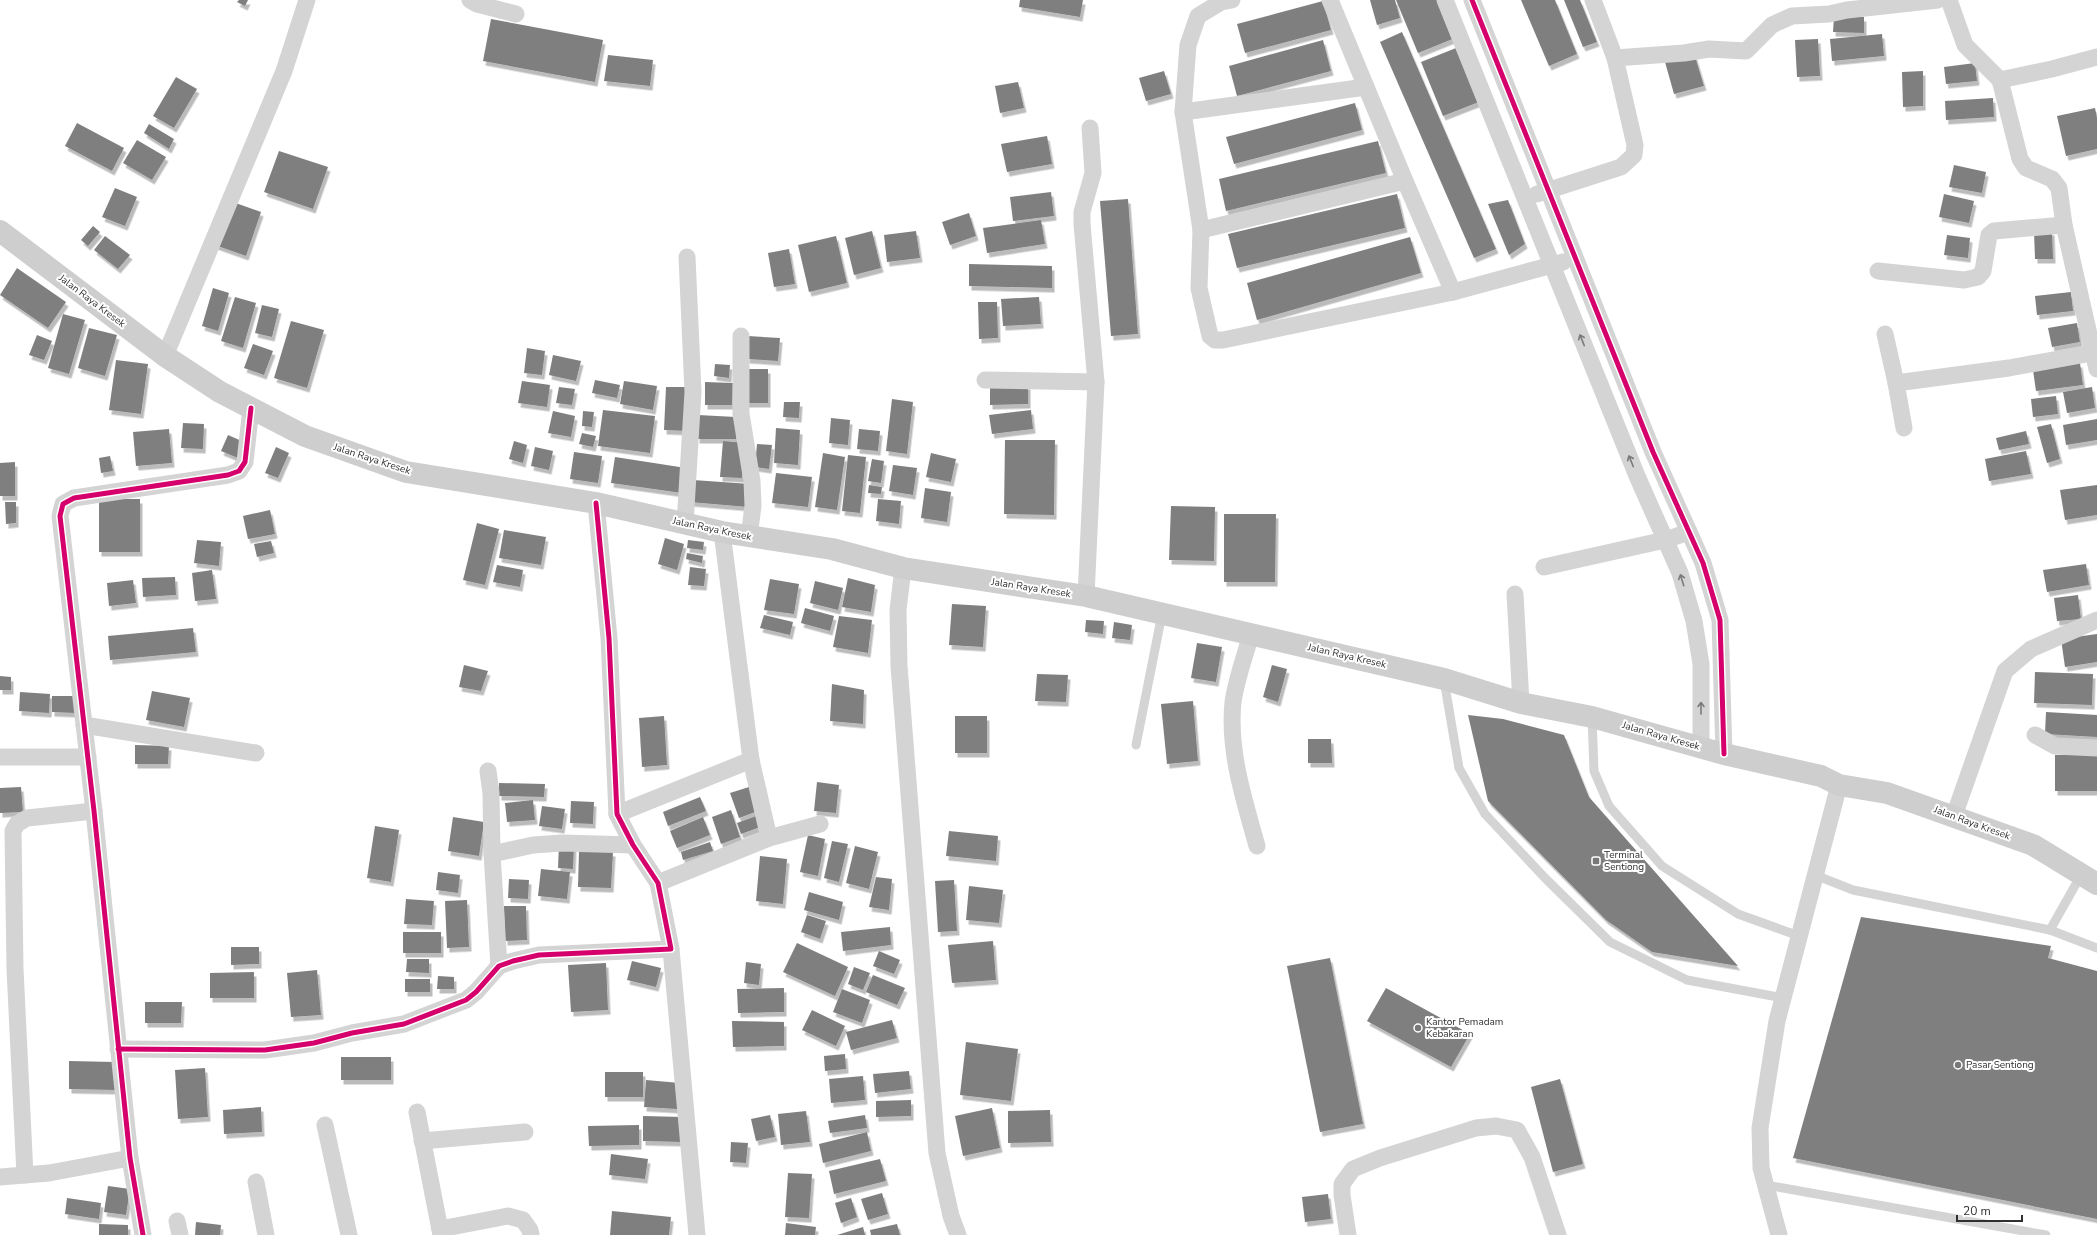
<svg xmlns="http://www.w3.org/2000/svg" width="2097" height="1235" font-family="'Nunito Sans',sans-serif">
<defs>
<filter id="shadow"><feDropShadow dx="2.5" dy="4.5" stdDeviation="0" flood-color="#0004"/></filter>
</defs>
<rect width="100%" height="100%" fill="#fff"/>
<g fill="#7f7f7f" filter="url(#shadow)">
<polygon points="239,0 248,0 245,6 237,2"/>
<polygon points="1020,0 1083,0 1080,17 1019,7"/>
<polygon points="1370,0 1395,0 1400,18 1377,25"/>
<polygon points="1396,0 1439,0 1455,38 1418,53"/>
<polygon points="1521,0 1555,0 1577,54 1549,66"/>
<polygon points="1564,0 1580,0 1597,42 1583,47"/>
<polygon points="1323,1 1331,30 1245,53 1237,24"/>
<polygon points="1834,16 1864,17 1864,33 1833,32"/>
<polygon points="491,19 603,40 595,82 483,61"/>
<polygon points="1402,32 1496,249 1474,258 1380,42"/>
<polygon points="1882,34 1884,56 1832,61 1830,39"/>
<polygon points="1818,39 1820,76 1797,77 1795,40"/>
<polygon points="1323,40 1331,71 1237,96 1229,66"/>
<polygon points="1456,48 1479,102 1443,116 1421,62"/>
<polygon points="1694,53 1704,86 1674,94 1665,62"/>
<polygon points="608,55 653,60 650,86 604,81"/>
<polygon points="1975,63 1977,81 1946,84 1944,67"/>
<polygon points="1164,71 1171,94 1146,101 1139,78"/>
<polygon points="1923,71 1923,106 1903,107 1902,72"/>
<polygon points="176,77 197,89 174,128 153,116"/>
<polygon points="1018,82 1024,108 1000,113 995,86"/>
<polygon points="1993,98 1994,117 1946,120 1945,101"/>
<polygon points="1355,103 1362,130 1234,164 1226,137"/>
<polygon points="2095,108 2097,118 2097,149 2066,156 2057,116"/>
<polygon points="77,123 124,148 112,171 65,146"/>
<polygon points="149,124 174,139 169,149 144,133"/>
<polygon points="1047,136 1052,164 1007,172 1001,144"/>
<polygon points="137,140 166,157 152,180 123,163"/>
<polygon points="1378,141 1386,173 1226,211 1219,179"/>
<polygon points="279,151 328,167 313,209 264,192"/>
<polygon points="1954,165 1986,172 1982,193 1949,187"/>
<polygon points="115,188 137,197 125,226 102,217"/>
<polygon points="1051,192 1054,216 1013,221 1010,197"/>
<polygon points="1397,194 1405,228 1237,268 1228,234"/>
<polygon points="1944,194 1974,201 1969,223 1939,217"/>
<polygon points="1128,199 1138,334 1111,336 1100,201"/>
<polygon points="1508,200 1525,244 1509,255 1488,204"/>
<polygon points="230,201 261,212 246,256 215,245"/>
<polygon points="969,213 976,236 950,245 942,222"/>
<polygon points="1041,220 1045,244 987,253 983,228"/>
<polygon points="93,226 100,232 88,246 81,240"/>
<polygon points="872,231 881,268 854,275 845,238"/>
<polygon points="916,231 920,258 887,262 884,235"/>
<polygon points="2034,231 2052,231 2053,259 2035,259"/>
<polygon points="1947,235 1970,238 1968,258 1944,255"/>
<polygon points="105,236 130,255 118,269 94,250"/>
<polygon points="836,236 847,283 809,292 798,245"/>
<polygon points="1410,237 1421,273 1257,320 1247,283"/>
<polygon points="789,249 795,284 774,287 768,253"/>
<polygon points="969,264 1052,266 1052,288 969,286"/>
<polygon points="17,268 66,302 48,328 0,295"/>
<polygon points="213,288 229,293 218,331 202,326"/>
<polygon points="2071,292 2073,311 2037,315 2035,296"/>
<polygon points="235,297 256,303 243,348 221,341"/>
<polygon points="1039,297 1041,324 1003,326 1001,299"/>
<polygon points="978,302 997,302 998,338 979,339"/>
<polygon points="262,305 279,309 272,337 255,333"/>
<polygon points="63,314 85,320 69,374 48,368"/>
<polygon points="291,321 324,330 307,388 274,378"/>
<polygon points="2077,323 2080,342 2052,347 2048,328"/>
<polygon points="89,328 117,335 105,376 78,368"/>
<polygon points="37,335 52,341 44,360 29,355"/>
<polygon points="748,336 780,338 778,361 747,359"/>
<polygon points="253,344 273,351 264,375 244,368"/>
<polygon points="527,348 545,351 542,375 524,373"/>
<polygon points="553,355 581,361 576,381 549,375"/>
<polygon points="116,360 148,364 141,414 109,410"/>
<polygon points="2080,363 2083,385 2036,391 2033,370"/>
<polygon points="715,364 730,365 729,378 714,376"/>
<rect x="743" y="369" width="25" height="34"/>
<polygon points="595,380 620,385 617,398 592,393"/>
<polygon points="522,381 550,385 547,407 518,403"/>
<polygon points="624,381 657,386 653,410 620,404"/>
<polygon points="705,382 733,383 732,405 705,405"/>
<polygon points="1028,385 1028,404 990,405 990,386"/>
<polygon points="559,387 575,389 572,405 556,403"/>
<polygon points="666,387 691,387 688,431 664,430"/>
<polygon points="2092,387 2095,408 2067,413 2063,392"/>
<polygon points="2056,396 2058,414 2033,417 2031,399"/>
<polygon points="892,399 913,402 907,454 886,451"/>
<polygon points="784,402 800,402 799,418 783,417"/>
<polygon points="603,410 655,416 650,453 598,446"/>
<polygon points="1031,410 1033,429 992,434 989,415"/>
<polygon points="553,411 575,416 571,437 548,433"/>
<polygon points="583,411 594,412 592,427 582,426"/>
<polygon points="698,415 736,417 736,439 697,439"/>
<polygon points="831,418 850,420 848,445 829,443"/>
<polygon points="2097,419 2097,440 2066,445 2063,425"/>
<polygon points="183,423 204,424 203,449 181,448"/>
<polygon points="2051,424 2060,459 2047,463 2037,427"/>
<polygon points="776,428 800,430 798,465 774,463"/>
<polygon points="169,429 172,463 136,466 133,432"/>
<polygon points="859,429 880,431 878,451 857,449"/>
<polygon points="2026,431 2029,444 1999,450 1996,438"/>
<polygon points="582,433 596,436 593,447 579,444"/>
<polygon points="228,435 244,442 238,458 221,451"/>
<polygon points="1005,440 1055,440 1054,515 1004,514"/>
<polygon points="514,441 527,445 523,463 509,459"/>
<polygon points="723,441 745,443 742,478 720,477"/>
<polygon points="757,444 772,445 769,469 755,467"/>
<polygon points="276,447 289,453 278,478 265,473"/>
<polygon points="535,447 553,451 549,470 531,466"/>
<polygon points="2026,451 2031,474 1989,481 1985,459"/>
<polygon points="574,452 602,456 598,483 570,479"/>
<polygon points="823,453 845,457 837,510 815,507"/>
<polygon points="931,453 956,459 951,482 926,477"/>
<polygon points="848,455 866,457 860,513 842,511"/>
<polygon points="110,456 113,471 101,473 99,458"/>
<polygon points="615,457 686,468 682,493 611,483"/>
<polygon points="872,459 884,461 881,483 868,481"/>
<polygon points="15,462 15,496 0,496 0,463"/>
<polygon points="893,465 917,468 913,495 889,491"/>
<polygon points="776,473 812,477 808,507 772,503"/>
<polygon points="693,480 750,484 748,507 690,502"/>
<polygon points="869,485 882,487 881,494 868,493"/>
<polygon points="2097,485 2097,515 2065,520 2060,490"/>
<polygon points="925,488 951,492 947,522 921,518"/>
<rect x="99" y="499" width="41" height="53"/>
<polygon points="878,499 901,501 899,524 876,521"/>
<polygon points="5,502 16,502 16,523 6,524"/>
<polygon points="1171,506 1215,507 1214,561 1169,560"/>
<polygon points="270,510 275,534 248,539 243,516"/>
<polygon points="1224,514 1276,514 1275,582 1224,582"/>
<polygon points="477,523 499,529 485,585 463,580"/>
<polygon points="504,530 546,537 541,565 499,558"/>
<polygon points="665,538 684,544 677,570 658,564"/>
<polygon points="197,540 221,542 219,566 194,563"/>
<polygon points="688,540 704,542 703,550 687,548"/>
<polygon points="271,541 274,553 257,557 254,544"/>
<polygon points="687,553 703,556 702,563 686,559"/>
<polygon points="2086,564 2089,585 2047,592 2043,570"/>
<polygon points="497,565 523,570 520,587 493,582"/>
<polygon points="690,567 706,569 704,586 688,585"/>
<polygon points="212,570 216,599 195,601 192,573"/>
<polygon points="175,577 176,595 143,597 142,578"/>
<polygon points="848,578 875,585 871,612 842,607"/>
<polygon points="770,579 799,584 794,614 764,610"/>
<polygon points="133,580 136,603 109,606 107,583"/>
<polygon points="815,581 843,588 838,610 810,603"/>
<polygon points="2078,595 2081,619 2057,621 2054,598"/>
<polygon points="952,604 986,606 983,647 949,645"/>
<polygon points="805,608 834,616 830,631 801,623"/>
<polygon points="764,615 793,622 790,635 760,628"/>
<polygon points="839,616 872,620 868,653 833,647"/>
<polygon points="1086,620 1104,621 1103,634 1085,632"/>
<polygon points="1114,622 1132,625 1130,640 1112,638"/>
<polygon points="193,628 196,652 110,660 108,636"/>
<polygon points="2097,634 2097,662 2065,667 2061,639"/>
<polygon points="1197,643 1222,647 1216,682 1191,678"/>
<polygon points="464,665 488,671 481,691 459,687"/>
<polygon points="1272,665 1287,669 1278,702 1263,697"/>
<polygon points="2035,672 2093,674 2092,705 2034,703"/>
<polygon points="1037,674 1068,675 1066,702 1035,701"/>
<polygon points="0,676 11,677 11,690 0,690"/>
<polygon points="832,684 864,690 863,724 830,721"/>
<polygon points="152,691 190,698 184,727 146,720"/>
<polygon points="20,692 50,694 49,713 19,711"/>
<polygon points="52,696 75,696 75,713 52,712"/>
<polygon points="1193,701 1198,761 1167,764 1161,704"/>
<polygon points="2046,712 2097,715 2097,737 2045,734"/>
<polygon points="1468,715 1503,719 1564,735 1589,797 1738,966 1652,952 1606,920 1488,801"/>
<polygon points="664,716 667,765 642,767 639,718"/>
<rect x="955" y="716" width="32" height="37"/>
<polygon points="1308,739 1331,739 1332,763 1308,763"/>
<polygon points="135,745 169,746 168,764 135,764"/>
<rect x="2055" y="755" width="42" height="36"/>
<polygon points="817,782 839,785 836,813 814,811"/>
<polygon points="499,783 545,784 544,797 499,796"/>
<polygon points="21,787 23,812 0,813 0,788"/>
<polygon points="749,787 758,811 739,818 730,793"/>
<polygon points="700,797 706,811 668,826 663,812"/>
<polygon points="533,800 535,820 507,822 505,803"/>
<polygon points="571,801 594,802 593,824 570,823"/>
<polygon points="542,806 565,809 562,829 539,826"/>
<polygon points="731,810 740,837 721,844 712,817"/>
<polygon points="759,815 763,826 741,834 737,823"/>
<polygon points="453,817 484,822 479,856 448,851"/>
<polygon points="703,817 710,835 677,848 670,831"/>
<polygon points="375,826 399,830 391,882 367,878"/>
<polygon points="949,831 998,836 996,861 946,856"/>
<polygon points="808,835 825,839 818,876 800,872"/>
<polygon points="832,841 848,844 839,882 824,878"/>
<polygon points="710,842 713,851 683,860 681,852"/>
<polygon points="559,844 574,845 573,869 558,868"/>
<polygon points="855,846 878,852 869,889 846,883"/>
<polygon points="579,851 613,852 611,888 578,887"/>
<polygon points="760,856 787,859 783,904 756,901"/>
<polygon points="541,869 570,872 567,899 538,896"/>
<polygon points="438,872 460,875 458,893 436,890"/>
<polygon points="876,877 892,879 889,910 869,907"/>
<polygon points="509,879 529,880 528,899 508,898"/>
<polygon points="954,880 957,931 938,932 935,881"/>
<polygon points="969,886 1003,890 999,923 966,920"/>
<polygon points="809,892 843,902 839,920 804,910"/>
<polygon points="406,899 434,901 432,925 404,924"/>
<polygon points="467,900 469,947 447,948 445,901"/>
<polygon points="504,906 526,906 527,940 505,941"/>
<polygon points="807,915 826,921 820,939 801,932"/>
<polygon points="1861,917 2051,946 2048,958 2097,971 2097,1219 1793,1158"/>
<polygon points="890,927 891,945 843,951 841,932"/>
<rect x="403" y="932" width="38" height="21"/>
<polygon points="993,941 996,980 952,983 948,945"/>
<polygon points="797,943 848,967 835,996 783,972"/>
<polygon points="231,947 259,947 259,964 231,965"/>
<polygon points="879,951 900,960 894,974 873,966"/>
<polygon points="1330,958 1363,1124 1320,1132 1287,966"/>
<polygon points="407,959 429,959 429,973 406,972"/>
<polygon points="632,961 661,968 656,987 627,980"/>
<polygon points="746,962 761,964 759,985 744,983"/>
<polygon points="606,963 608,1010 571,1012 568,965"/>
<polygon points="854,967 870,973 863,990 848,984"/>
<polygon points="317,970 321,1015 291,1017 287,973"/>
<polygon points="254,972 254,998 210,998 210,973"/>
<polygon points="873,975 905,988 897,1005 866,992"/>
<polygon points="438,976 454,977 454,989 437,989"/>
<rect x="405" y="979" width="25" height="13"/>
<polygon points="784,988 784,1012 738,1013 737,989"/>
<polygon points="1386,988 1470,1034 1451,1067 1367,1021"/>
<polygon points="842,989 870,1000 862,1023 833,1012"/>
<polygon points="145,1002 182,1002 181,1023 145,1023"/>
<polygon points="812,1010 845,1026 836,1046 802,1030"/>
<polygon points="892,1020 897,1038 851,1050 846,1032"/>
<polygon points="732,1021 784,1022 784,1046 733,1047"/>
<polygon points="966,1042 1018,1049 1011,1101 960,1095"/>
<polygon points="845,1054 846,1069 825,1071 824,1056"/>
<rect x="341" y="1057" width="50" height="23"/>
<polygon points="69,1061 115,1062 115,1090 69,1089"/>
<polygon points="205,1068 208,1117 178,1119 175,1070"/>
<polygon points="909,1071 911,1089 875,1093 873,1074"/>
<rect x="605" y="1072" width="38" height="25"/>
<polygon points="863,1076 865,1100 831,1103 829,1079"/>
<polygon points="1560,1079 1583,1164 1553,1172 1531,1087"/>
<polygon points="646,1080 680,1083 677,1109 644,1107"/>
<polygon points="911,1100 911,1116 876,1117 876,1101"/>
<polygon points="261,1107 262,1132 224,1134 223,1110"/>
<polygon points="992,1108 1000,1148 963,1156 955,1116"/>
<polygon points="1050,1110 1051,1142 1008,1143 1008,1111"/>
<polygon points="806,1111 810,1142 781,1145 778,1114"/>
<polygon points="770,1115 775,1137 756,1141 751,1119"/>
<polygon points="865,1115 867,1128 830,1133 828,1121"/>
<polygon points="643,1116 683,1117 683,1142 643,1141"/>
<polygon points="639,1125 639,1145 589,1146 588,1126"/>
<polygon points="867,1132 871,1151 823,1163 819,1144"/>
<polygon points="731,1142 748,1143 746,1163 730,1162"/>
<polygon points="611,1154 648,1159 645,1179 609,1175"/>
<polygon points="880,1159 886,1181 834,1194 829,1171"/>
<polygon points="788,1173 812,1174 809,1218 785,1217"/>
<polygon points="108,1186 130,1189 126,1215 104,1212"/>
<polygon points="882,1193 888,1214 868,1220 861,1199"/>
<polygon points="1328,1194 1331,1219 1305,1222 1302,1197"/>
<polygon points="67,1198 101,1203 99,1219 65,1214"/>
<polygon points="851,1198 857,1217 841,1223 835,1203"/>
<polygon points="612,1211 671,1217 669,1235 610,1235"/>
<polygon points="196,1222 221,1225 220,1235 195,1235"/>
<polygon points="786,1223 816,1227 815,1235 785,1235"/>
<polygon points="99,1224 128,1225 128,1235 99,1235"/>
<polygon points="897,1224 900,1235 871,1235 870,1230"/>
<polygon points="863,1227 865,1235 837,1235"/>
</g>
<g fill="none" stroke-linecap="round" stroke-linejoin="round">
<g stroke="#d4d4d4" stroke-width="9">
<polyline points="1444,680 1459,768 1485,814 1545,878 1610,942 1687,980 1783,998"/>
<polyline points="1592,717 1594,771 1609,806 1662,866 1738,914 1799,936"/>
<polyline points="1136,745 1162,614"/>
<polyline points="1815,875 1853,890 2050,930 2097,948"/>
<polyline points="2050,930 2081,875"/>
<polyline points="1766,1185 2046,1235"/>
</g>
<g stroke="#d4d4d4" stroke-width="17">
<polyline points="470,0 477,4 516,14"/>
<polyline points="1232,0 1221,2 1198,16 1188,45 1183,112 1201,230 1199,288 1210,336 1215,340 1223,340 1453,292 1563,262"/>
<polyline points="1330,0 1405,181 1453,292"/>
<polyline points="1445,0 1637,476 1680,573 1694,621 1701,664 1701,747"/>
<polyline points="1472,0 1653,452 1703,563 1720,620 1724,754"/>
<polyline points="1593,0 1615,58"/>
<polyline points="1949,0 1965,45 2000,80"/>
<polyline points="2097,57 2052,69 2000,80 2020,159 2026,168 2052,179 2059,188 2064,225 2097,369"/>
<polyline points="1183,112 1366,87"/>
<polyline points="1537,194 1621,167 1634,155 1635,145 1615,58 1684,53 1709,49 1746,51 1772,25 1792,16 1829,14 1847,10 1938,0"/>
<polyline points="1201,230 1405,181"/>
<polyline points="1878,271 1964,280 1978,277 1983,271 1989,235 1994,231 2064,225"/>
<polyline points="1885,334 1896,383"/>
<polyline points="741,336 741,414 752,481 753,506 749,537"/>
<polyline points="165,356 284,71 307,0"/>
<polyline points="985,380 1096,382"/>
<polyline points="1904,428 1896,383 2009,368 2092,353"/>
<polyline points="685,524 693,392 687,257"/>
<polyline points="722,532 751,760 769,838"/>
<polyline points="1544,567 1665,540 1689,532"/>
<polyline points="903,568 898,610 899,666 937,1153 951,1216 958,1235"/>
<polyline points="1515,594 1521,703"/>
<polyline points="1086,596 1096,382 1082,224 1082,212 1093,173 1090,128"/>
<path d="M1251,634C1245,656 1236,680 1233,702C1228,751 1244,799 1257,846"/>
<polyline points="84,725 256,753"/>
<polyline points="2035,735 2055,746 2097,748"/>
<polyline points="0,757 88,757"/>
<polyline points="488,771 491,793 492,854 499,966"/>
<polyline points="617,814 751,760"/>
<polyline points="1954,816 2005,671 2031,649 2097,620"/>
<polyline points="492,854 533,845 562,843 633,845"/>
<polyline points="658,883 769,838 820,824"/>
<polyline points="671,949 697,1235"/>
<polyline points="118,1049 265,1050 314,1043 352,1033 404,1024 466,1000 476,992 499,966 513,961 539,955 671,949 658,883 633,845 617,814 609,638 596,503"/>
<polyline points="417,1112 441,1235"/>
<polyline points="325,1125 349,1235"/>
<polyline points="422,1141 525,1132"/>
<polyline points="25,1175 15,969 13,831 17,824 27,818 94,811"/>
<polyline points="0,1177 49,1173 130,1158"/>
<polyline points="256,1182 266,1235"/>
<polyline points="177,1221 180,1235"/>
<polyline points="440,1229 508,1216 523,1220 530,1230 531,1235"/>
<polyline points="143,1235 130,1158 94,811 60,516 63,504 74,498 228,475 239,471 245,462 251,408"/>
<polyline points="1348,1235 1342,1195 1342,1184 1353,1169 1380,1158 1476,1128 1496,1126 1517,1130 1532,1157 1558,1235"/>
<polyline points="1779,1235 1761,1168 1760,1128 1777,1021 1839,785"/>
</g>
<polyline stroke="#cecece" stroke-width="22" points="0,231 165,356 220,392 305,436 406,472 596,503 722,532 832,549 903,568 1086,596 1444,679 1521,703 1592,717 1724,754 1821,776 1839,785 1887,793 2033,845 2097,884"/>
<g stroke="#fff" stroke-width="8">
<g id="cycleway">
<polyline points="1472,0 1653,452 1703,563 1720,620 1724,754"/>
<polyline points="118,1049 265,1050 314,1043 352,1033 404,1024 466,1000 476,992 499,966 513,961 539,955 671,949 658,883 633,845 617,814 609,638 596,503"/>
<polyline points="143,1235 130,1158 94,811 60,516 63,504 74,498 228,475 239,471 245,462 251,408"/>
</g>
</g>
<use href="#cycleway" stroke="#d6006c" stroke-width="5"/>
</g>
<defs><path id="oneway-shaft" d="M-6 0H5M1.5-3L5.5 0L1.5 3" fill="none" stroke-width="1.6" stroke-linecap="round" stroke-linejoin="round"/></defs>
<g stroke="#7a7a7a">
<use href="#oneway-shaft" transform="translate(1582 340) rotate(-112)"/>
<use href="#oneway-shaft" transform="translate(1631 461) rotate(-112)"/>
<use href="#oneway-shaft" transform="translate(1682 580) rotate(-107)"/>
<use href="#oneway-shaft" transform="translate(1701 708) rotate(-90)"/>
</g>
<g fill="#787878" stroke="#fff" stroke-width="1.5">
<rect x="1592" y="857" width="8" height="8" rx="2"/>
<circle cx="1418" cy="1028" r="4"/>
<circle cx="1958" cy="1065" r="4"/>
</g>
<g text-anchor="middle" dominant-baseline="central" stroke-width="4" stroke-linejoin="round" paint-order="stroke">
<g font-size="10" fill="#303030" stroke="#fff">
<text transform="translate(92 301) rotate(37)">Jalan Raya Kresek</text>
<text transform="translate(372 459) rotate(18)">Jalan Raya Kresek</text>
<text transform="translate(712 529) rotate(12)">Jalan Raya Kresek</text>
<text transform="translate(1031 588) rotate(9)">Jalan Raya Kresek</text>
<text transform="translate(1347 656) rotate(13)">Jalan Raya Kresek</text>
<text transform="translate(1661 736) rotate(16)">Jalan Raya Kresek</text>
<text transform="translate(1972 823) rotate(20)">Jalan Raya Kresek</text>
</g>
<g font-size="10" fill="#303030" stroke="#fff" text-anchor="start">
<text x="1604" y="855">Terminal<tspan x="1604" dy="12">Sentiong</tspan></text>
<text x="1426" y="1022">Kantor Pemadam<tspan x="1426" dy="12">Kebakaran</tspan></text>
<text x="1966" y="1065">Pasar Sentiong</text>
</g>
</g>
<path d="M1957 1215v6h65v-6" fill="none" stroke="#303030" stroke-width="2"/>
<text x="1963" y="1215" font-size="12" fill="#303030" stroke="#ffffff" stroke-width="3" paint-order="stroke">20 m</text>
</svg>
